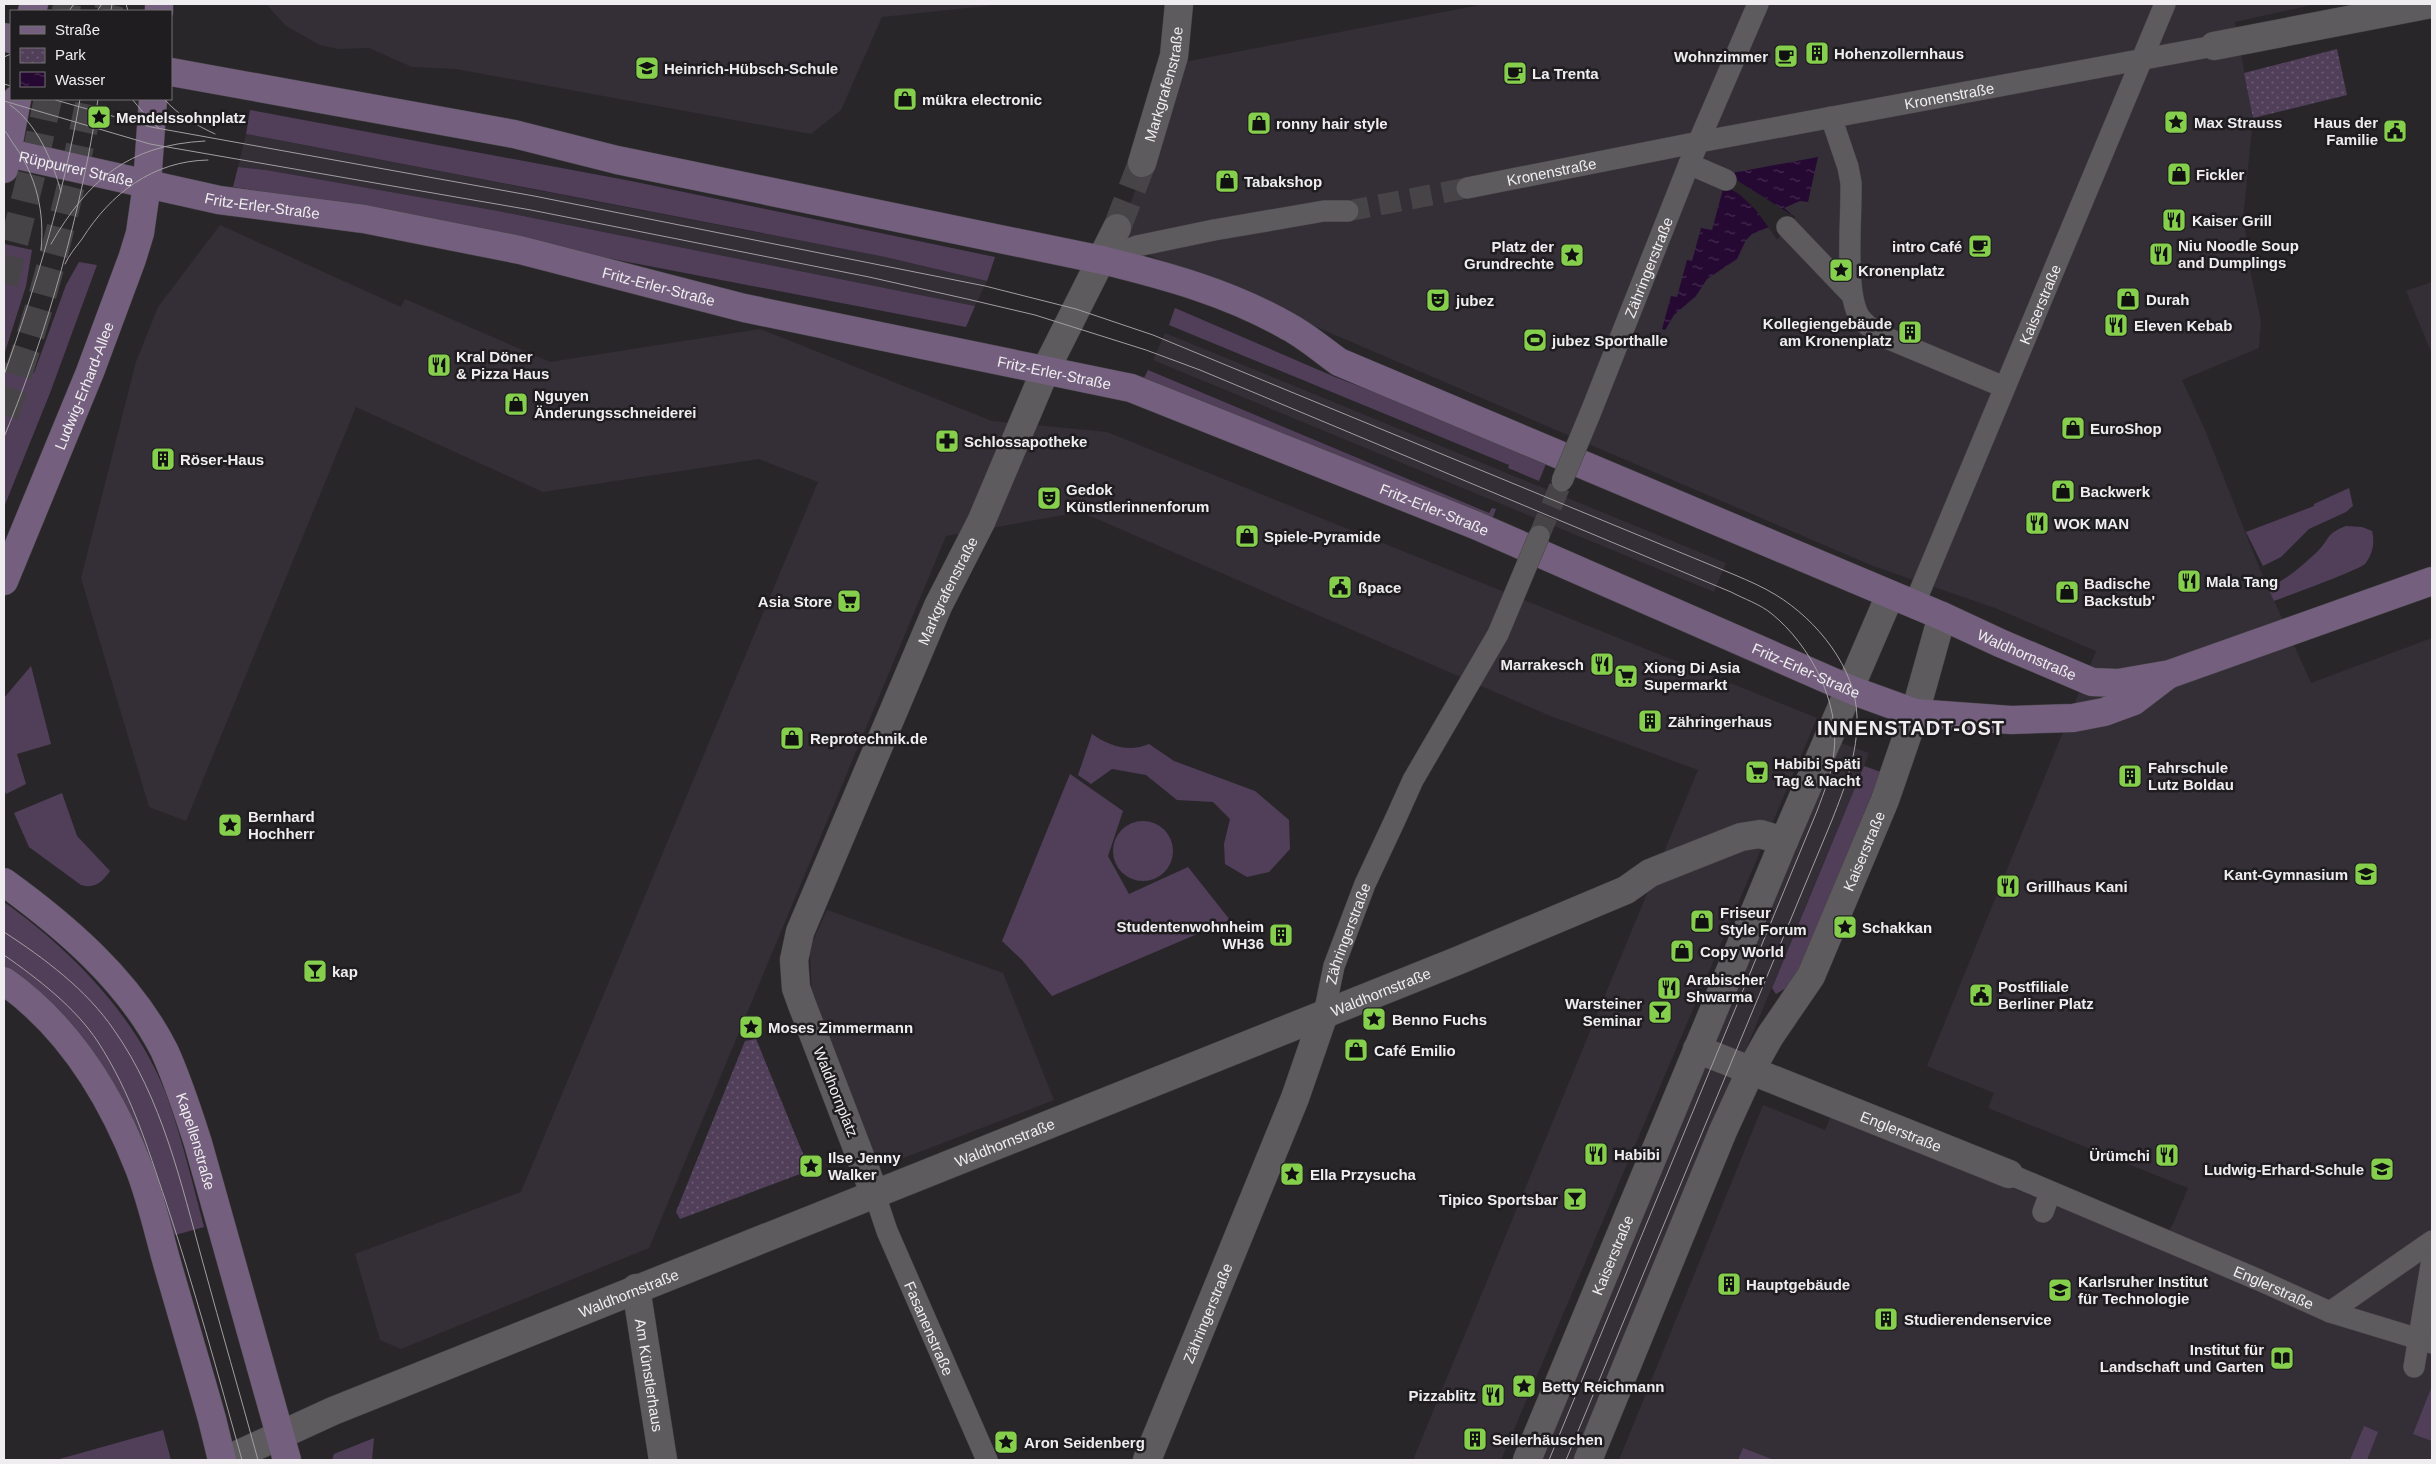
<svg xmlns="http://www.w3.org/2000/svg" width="2436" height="1464" font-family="Arial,sans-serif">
<defs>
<pattern id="park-dots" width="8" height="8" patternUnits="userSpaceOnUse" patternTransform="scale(1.25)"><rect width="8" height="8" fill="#513f5a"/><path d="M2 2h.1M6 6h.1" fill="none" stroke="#6a5b72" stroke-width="1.8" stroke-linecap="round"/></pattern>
<pattern id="water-ripples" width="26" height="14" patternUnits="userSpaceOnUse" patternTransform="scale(1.25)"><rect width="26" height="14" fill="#250932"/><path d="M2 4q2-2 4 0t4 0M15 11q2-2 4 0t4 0" fill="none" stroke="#452d50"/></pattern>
</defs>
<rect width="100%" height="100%" fill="#29262a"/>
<g fill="#342e37">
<polygon points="266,4 1005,4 882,17 841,110 811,134 456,69 412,67 369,48 339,49 320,45 286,26"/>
<polygon points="1485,4 2317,4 2235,22 2253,118 2243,219 2252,265 2249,265 2261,321 2259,348 2182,380 2205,430 2259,567 2311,683 2432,638 2432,1460 1619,1460 1763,1105 1825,1130 1831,1116 2160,1247 2174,1222 2188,1188 1988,1108 1994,1093 1927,1066 2096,651 1995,608 1873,566 1116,241 1184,62"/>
<polygon points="246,134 885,257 987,281 975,306 498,211 266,170 238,167"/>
<polygon points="220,225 401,307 405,299 550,362 760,329 992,421 1107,432 1817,718 1501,1460 1413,1460 1698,770 1548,715 1081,512 946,536 649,1248 401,1349 380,1340 355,1254 521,1192 818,482 759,459 543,492 356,407 186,821 149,807 81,578 136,362 158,307"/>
<polygon points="2432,282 2432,354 2406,291"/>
<polygon points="1165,333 1726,563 1714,592 1153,360"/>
<polygon points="1836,741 1869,753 1864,766 1575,1460 1540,1460"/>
<polygon points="827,910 1003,973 1054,1100 875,1169 812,1002 810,947"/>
</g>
<g fill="#513f5a">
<polygon points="250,110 631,181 995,257 987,281 885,257 747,230 273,139 246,134"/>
<polygon points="238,167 266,170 498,211 975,306 966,327 597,256 353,205 233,187"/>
<polygon points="5,244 32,250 26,286 4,355"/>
<polygon points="79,262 97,265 50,393 4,507 4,362 34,373 66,285"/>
<polygon points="1175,308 1335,377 1548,459 1539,481 1508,468 1509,465 1169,325"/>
<polygon points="1148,370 1489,513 1492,508 1496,509 1491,522 1144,378"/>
<polygon points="2349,488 2353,506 2346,512 2309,529 2281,557 2263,566 2246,532 2314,506 2314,504"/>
<path d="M2346,526L2362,527L2372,531C2375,542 2373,554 2365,564C2359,570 2287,596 2274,601L2268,588C2286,580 2303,565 2317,552C2331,538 2325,534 2346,526Z"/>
<polygon points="31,666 51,744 17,754 26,784 6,794 4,789 4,698"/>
<path d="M1092,734C1109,746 1129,753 1149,744L1174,761L1255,791L1289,820L1290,849L1269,872L1247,877L1225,864L1224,844L1230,819L1213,802L1177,800L1146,775L1112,769L1091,784L1078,775Z"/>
<polygon points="1864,766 1881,772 1799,971 1788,987 1776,994 1772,988"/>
<polygon points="1070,774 1123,811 1108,856 1129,894 1188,867 1230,920 1052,996 1022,960 1002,941"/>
<path d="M62,793L77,836L110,871C102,882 95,889 81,885L29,847L14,813Z"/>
<circle cx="1143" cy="851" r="30"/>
<path d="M4,902C74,952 140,1020 169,1102C183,1143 193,1185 204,1227L168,1237L35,989L4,967Z"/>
<polygon points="2432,1386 2432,1441 2413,1434"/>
<polygon points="2364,1426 2378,1432 2367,1460 2350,1460"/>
<polygon points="163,1430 171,1460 56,1460"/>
<polygon points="374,1438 372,1460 332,1460 334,1454"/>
<polygon points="1743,1448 1774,1460 1738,1460"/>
</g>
<g fill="url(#park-dots)">
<polygon points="2337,49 2347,95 2253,118 2244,73"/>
<polygon points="756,1039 806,1161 805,1168 800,1174 680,1219 676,1212 745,1041"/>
</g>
<polygon fill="url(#water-ripples)" points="1818,157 1808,202 1800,201 1784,208 1795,217 1777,239 1769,227 1752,234 1746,240 1737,259 1707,279 1696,296 1674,315 1665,330 1662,329 1671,296 1677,297 1687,260 1692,261 1701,228 1712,230 1727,174"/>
<polygon fill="#29262a" points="1727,174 1795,217 1777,239 1755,209 1739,194 1723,185"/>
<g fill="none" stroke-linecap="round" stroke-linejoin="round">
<g stroke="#474448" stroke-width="21" stroke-dasharray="21 11" stroke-linecap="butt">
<polyline points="1348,211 1467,188"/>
<polyline points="1539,536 1562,481"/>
</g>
<polyline stroke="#474448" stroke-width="28" stroke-dasharray="28 14" stroke-linecap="butt" points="1117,228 1142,163"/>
<g stroke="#474448" stroke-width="28" stroke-dasharray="28 14" stroke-linecap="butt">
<polyline points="66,11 67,4"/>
<polyline points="108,11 110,4"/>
<polyline points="4,283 32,172 48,99"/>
<path d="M4,415C41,312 68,206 90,99"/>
</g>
<g stroke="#464447" stroke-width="22">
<g id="pedestrian">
<path d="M1831,117L1848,167L1851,183C1852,216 1844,290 1859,316C1865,325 1874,331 1882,336L2004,387"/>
<polyline points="1689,164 1726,180"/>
<path id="s1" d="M1467,188L1699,142L2214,46"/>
<polyline points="1787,227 1851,294"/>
<polyline points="1102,260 1137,246 1214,230 1324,211 1348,211"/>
<path id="s2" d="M1590,414L1689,164L1758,4"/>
<path id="s3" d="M1914,605L2165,4"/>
<path id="s4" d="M1324,1014L1334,966L1365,884L1395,820L1413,780L1498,634"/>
<path id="s5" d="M2009,1174L2259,1280L2330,1312L2432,1343"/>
<path id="s6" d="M875,1195L887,1231L987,1460"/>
<polyline points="2043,1212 2050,1193"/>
<polyline points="2330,1312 2432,1241"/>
<polyline points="2414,1367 2432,1259"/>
</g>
</g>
<g stroke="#464447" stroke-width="29">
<g id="minor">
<polyline points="2214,46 2431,4"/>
<path id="s7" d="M1142,163L1174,56L1179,4"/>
<path id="s8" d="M1697,1049L2009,1174"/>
<path id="s9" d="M875,1195L801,1002L796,988L794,960L800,932L938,606L981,522L1045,371L1117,228"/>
<path id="s10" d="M636,1288L663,1460"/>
<path id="s11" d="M226,1460L333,1411L1457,961L1626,890L1650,873L1741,837L1760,834L1784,841"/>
<path id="s12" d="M1147,1460L1295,1098L1324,1014"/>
<path id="s13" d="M1527,1460L1784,841L1890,595"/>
<path id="s14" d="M1588,1460L1723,1131L1751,1070L1770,1036L1811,976L1885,800L1915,713L1942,616"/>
</g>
</g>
<g stroke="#464447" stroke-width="29">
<g id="secondary">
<polyline points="32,11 34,4"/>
<polyline points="159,11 159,4"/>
<polyline points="4,37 11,39"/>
<path id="s15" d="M171,72L514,134L617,160L1102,260C1167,276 1230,293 1289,327C1306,336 1322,350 1339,362L1942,616L2000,643L2092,682L2118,683L2170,674L2432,581"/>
<path id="s16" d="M4,152L219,200L364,219L520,250L744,308L1131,388L1475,525L1854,691L1915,713L2011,720L2073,718L2104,712L2134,701L2168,675"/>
<polyline points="4,169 17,99"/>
<path id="s17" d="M4,581L90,372L132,259L140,233L147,184L153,99"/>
<path id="s18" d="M4,882C65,926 129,981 164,1050C178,1080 188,1112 198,1143L287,1460"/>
<path d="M4,981C68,1026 111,1096 139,1168C152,1201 159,1236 169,1270C183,1319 198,1369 212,1419L222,1460"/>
</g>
</g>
<use href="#pedestrian" stroke="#5e5b5f" stroke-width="21"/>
<use href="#minor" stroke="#5e5b5f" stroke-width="28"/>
<use href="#secondary" stroke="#74607e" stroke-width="28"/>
<g stroke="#a19ea1" stroke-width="1">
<polyline points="126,4 128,11"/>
<polyline points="69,11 74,4"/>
<polyline points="97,11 102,4"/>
<polyline points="111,11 112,4"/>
<polyline points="4,57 11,54"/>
<polyline points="4,84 11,86"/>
<path d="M52,99L151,127L534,196L985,286L1076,309L1153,335L1735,575C1749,581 1763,587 1776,595C1817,620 1856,668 1857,717C1858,753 1845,787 1832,820L1566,1460"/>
<polyline points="132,99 151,122 159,128"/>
<path d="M164,99C178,115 196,125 215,134"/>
<path d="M4,101L150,144L531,210L869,277L967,299L1035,315L1146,350L1200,370L1731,592C1744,599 1760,604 1772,614C1810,645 1840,702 1834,752C1832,773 1824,792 1817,811L1549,1460"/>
<path d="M10,105C37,123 53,162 61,192"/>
<path d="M4,130C9,135 10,140 15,146C36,176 45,212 41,250"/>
<path d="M51,244C88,180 128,145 205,141"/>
<path d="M65,264C69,255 76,247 82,239C111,193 153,161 208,160"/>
<path d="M4,375C36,285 64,194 80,99"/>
<path d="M4,437C47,334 82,209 98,99"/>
<path d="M4,932C44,958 87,990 114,1030C162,1098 181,1183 203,1263C221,1329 240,1394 258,1460"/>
<path d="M4,955C38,979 75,1007 98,1042C131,1093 147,1146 166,1202C194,1287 218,1374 242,1460"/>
</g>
<g stroke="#464447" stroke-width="22" stroke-linecap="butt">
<g id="pedestrian-bridge">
<polyline points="1562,481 1590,414"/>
<polyline points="1498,634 1539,536"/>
</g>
</g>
<use href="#pedestrian-bridge" stroke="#5e5b5f" stroke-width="21"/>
</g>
<defs>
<g id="building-square" transform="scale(1.25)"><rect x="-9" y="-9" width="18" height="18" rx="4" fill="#85cf4c" stroke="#1f1d20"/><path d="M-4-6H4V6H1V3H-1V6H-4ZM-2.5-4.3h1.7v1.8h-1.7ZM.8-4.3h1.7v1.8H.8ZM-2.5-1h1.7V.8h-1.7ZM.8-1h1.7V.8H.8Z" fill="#111"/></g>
<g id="cafe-square" transform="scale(1.25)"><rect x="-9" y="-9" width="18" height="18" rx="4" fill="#85cf4c" stroke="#1f1d20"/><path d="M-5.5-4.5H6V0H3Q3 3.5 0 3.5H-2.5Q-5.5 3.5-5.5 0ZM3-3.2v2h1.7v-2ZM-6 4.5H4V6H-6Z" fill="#111"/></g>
<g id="school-square" transform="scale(1.25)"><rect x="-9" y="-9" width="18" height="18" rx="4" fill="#85cf4c" stroke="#1f1d20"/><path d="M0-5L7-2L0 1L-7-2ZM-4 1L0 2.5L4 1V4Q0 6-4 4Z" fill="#111"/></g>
<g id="shop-square" transform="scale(1.25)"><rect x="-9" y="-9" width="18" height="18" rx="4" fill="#85cf4c" stroke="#1f1d20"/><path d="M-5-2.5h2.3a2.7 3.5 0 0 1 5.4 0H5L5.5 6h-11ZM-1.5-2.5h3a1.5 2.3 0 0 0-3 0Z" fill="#111"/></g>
<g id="sight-square" transform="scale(1.25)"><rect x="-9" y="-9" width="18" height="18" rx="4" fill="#85cf4c" stroke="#1f1d20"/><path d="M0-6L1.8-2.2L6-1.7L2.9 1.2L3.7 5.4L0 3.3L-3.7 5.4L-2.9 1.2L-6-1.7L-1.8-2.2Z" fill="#111"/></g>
<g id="civic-square" transform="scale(1.25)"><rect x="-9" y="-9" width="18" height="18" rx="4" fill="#85cf4c" stroke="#1f1d20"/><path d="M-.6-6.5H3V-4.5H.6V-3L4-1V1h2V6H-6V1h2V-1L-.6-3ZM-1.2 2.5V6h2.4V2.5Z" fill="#111"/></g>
<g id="restaurant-square" transform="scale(1.25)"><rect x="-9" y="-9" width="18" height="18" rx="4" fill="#85cf4c" stroke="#1f1d20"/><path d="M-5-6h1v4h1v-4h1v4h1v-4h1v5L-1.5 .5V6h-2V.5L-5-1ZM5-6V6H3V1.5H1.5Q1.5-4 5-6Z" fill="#111"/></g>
<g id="theatre-square" transform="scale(1.25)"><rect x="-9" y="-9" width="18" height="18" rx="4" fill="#85cf4c" stroke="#1f1d20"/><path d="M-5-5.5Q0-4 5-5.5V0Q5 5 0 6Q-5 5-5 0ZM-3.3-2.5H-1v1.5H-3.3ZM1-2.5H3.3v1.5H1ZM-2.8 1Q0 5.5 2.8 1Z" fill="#111"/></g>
<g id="stadium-square" transform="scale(1.25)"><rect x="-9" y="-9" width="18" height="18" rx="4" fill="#85cf4c" stroke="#1f1d20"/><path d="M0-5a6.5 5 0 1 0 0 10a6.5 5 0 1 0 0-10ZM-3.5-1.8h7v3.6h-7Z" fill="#111"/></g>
<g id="pharmacy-square" transform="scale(1.25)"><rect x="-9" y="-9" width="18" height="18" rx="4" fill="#85cf4c" stroke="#1f1d20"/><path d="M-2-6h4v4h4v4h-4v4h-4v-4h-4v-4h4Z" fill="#111"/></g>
<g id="supermarket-square" transform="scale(1.25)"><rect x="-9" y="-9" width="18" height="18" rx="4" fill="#85cf4c" stroke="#1f1d20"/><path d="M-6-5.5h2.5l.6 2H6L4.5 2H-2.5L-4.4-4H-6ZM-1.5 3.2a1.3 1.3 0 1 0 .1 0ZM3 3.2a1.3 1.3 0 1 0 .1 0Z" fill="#111"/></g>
<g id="bar-square" transform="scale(1.25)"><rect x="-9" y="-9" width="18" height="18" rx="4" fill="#85cf4c" stroke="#1f1d20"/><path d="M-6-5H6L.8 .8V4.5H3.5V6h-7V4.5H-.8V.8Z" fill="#111"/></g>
<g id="university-square" transform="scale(1.25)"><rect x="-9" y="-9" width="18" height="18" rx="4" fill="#85cf4c" stroke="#1f1d20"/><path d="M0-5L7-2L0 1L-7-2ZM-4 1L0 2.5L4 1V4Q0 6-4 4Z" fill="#111"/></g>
<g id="library-square" transform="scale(1.25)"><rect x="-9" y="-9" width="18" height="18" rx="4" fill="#85cf4c" stroke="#1f1d20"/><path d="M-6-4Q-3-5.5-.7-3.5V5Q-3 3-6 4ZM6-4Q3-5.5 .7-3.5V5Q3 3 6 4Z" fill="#111"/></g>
</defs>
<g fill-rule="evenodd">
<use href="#building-square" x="1817" y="53"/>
<use href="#cafe-square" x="1786" y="56"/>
<use href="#school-square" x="647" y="68"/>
<use href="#cafe-square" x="1515" y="73"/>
<use href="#shop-square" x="905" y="99"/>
<use href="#sight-square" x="99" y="117"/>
<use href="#sight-square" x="2176" y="122"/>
<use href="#shop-square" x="1259" y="123"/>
<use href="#civic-square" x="2395" y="131"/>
<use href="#shop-square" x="2179" y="174"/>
<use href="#shop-square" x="1227" y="181"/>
<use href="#restaurant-square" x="2174" y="220"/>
<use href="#cafe-square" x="1980" y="246"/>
<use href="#restaurant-square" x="2161" y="254"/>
<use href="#sight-square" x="1572" y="255"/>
<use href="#sight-square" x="1841" y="270"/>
<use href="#shop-square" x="2128" y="299"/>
<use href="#theatre-square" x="1438" y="300"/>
<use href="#restaurant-square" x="2116" y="325"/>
<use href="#building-square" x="1910" y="332"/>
<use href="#stadium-square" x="1535" y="340"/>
<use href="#restaurant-square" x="439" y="365"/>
<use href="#shop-square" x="516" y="404"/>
<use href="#shop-square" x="2073" y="428"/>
<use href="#pharmacy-square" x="947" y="441"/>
<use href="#building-square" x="163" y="459"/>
<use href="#shop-square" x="2063" y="491"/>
<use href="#theatre-square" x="1049" y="498"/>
<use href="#restaurant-square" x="2037" y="523"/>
<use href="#shop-square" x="1247" y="536"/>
<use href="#restaurant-square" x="2189" y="581"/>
<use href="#civic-square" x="1340" y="587"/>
<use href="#shop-square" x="2067" y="592"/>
<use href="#supermarket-square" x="849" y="601"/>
<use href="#restaurant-square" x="1602" y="664"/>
<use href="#supermarket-square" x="1626" y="676"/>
<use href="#building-square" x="1650" y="721"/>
<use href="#shop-square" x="792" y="738"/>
<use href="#supermarket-square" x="1757" y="772"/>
<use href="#building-square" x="2130" y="776"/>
<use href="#sight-square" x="230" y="825"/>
<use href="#school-square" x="2366" y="874"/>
<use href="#restaurant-square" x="2008" y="886"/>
<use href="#shop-square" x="1702" y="921"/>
<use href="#sight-square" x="1845" y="927"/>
<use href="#building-square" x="1281" y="935"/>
<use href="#shop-square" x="1682" y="951"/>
<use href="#bar-square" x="315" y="971"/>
<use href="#restaurant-square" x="1669" y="988"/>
<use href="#civic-square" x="1981" y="995"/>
<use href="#bar-square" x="1660" y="1012"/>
<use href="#sight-square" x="1374" y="1019"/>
<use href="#sight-square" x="751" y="1027"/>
<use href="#shop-square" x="1356" y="1050"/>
<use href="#restaurant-square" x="1596" y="1154"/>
<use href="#restaurant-square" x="2167" y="1155"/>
<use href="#sight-square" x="811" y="1166"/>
<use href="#school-square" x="2382" y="1169"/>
<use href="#sight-square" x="1292" y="1174"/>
<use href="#bar-square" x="1575" y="1199"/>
<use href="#building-square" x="1729" y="1284"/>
<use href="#university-square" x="2060" y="1290"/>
<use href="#building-square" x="1886" y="1319"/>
<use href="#library-square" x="2282" y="1358"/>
<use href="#sight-square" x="1524" y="1386"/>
<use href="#restaurant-square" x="1493" y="1395"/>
<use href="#building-square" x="1475" y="1439"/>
<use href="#sight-square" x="1006" y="1442"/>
</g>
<g text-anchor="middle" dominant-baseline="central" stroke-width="5" stroke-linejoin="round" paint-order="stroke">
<g font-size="15" font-weight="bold" fill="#efedef" stroke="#1f1d20" text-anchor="start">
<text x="1834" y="53">Hohenzollernhaus</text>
<text x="1768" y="56" text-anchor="end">Wohnzimmer</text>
<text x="664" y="68">Heinrich-Hübsch-Schule</text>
<text x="1532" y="73">La Trenta</text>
<text x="922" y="99">mükra electronic</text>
<text x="116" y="117">Mendelssohnplatz</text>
<text x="2194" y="122">Max Strauss</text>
<text x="2378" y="122" text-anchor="end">Haus der<tspan x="2378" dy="17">Familie</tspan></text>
<text x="1276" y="123">ronny hair style</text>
<text x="2196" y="174">Fickler</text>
<text x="1244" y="181">Tabakshop</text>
<text x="2192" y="220">Kaiser Grill</text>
<text x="2178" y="245">Niu Noodle Soup<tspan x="2178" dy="17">and Dumplings</tspan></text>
<text x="1554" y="246" text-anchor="end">Platz der<tspan x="1554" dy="17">Grundrechte</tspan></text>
<text x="1962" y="246" text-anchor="end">intro Café</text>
<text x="1858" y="270">Kronenplatz</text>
<text x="2146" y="299">Durah</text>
<text x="1456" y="300">jubez</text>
<text x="1892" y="323" text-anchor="end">Kollegiengebäude<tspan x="1892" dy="17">am Kronenplatz</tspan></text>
<text x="2134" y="325">Eleven Kebab</text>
<text x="1552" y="340">jubez Sporthalle</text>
<text x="456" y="356">Kral Döner<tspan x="456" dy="17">&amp; Pizza Haus</tspan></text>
<text x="534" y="395">Nguyen<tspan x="534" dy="17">Änderungsschneiderei</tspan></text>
<text x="2090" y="428">EuroShop</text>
<text x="964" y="441">Schlossapotheke</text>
<text x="180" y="459">Röser-Haus</text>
<text x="1066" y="489">Gedok<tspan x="1066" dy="17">Künstlerinnenforum</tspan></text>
<text x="2080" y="491">Backwerk</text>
<text x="2054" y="523">WOK MAN</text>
<text x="1264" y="536">Spiele-Pyramide</text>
<text x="2206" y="581">Mala Tang</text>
<text x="2084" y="583">Badische<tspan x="2084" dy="17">Backstub'</tspan></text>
<text x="1358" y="587">ßpace</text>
<text x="832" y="601" text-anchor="end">Asia Store</text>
<text x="1584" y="664" text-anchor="end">Marrakesch</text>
<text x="1644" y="667">Xiong Di Asia<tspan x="1644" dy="17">Supermarkt</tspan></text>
<text x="1668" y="721">Zähringerhaus</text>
<text x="810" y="738">Reprotechnik.de</text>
<text x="1774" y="763">Habibi Späti<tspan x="1774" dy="17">Tag &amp; Nacht</tspan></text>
<text x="2148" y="767">Fahrschule<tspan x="2148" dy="17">Lutz Boldau</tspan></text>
<text x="248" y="816">Bernhard<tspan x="248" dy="17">Hochherr</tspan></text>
<text x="2348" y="874" text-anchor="end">Kant-Gymnasium</text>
<text x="2026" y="886">Grillhaus Kani</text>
<text x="1720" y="912">Friseur<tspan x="1720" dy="17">Style Forum</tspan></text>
<text x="1264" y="926" text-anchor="end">Studentenwohnheim<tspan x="1264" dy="17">WH36</tspan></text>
<text x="1862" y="927">Schakkan</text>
<text x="1700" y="951">Copy World</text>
<text x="332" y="971">kap</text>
<text x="1686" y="979">Arabischer<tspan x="1686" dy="17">Shwarma</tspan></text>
<text x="1998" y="986">Postfiliale<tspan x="1998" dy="17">Berliner Platz</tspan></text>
<text x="1642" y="1003" text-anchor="end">Warsteiner<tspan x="1642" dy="17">Seminar</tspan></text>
<text x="1392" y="1019">Benno Fuchs</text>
<text x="768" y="1027">Moses Zimmermann</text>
<text x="1374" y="1050">Café Emilio</text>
<text x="1614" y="1154">Habibi</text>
<text x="2150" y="1155" text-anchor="end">Ürümchi</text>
<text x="828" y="1157">Ilse Jenny<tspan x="828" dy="17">Walker</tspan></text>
<text x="2364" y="1169" text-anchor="end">Ludwig-Erhard-Schule</text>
<text x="1310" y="1174">Ella Przysucha</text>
<text x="1558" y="1199" text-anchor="end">Tipico Sportsbar</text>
<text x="2078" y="1281">Karlsruher Institut<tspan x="2078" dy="17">für Technologie</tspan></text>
<text x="1746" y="1284">Hauptgebäude</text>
<text x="1904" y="1319">Studierendenservice</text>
<text x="2264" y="1349" text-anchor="end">Institut für<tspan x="2264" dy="17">Landschaft und Garten</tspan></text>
<text x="1542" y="1386">Betty Reichmann</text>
<text x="1476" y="1395" text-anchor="end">Pizzablitz</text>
<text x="1492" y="1439">Seilerhäuschen</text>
<text x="1024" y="1442">Aron Seidenberg</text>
</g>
<g font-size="15" fill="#efedef" stroke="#1f1d20">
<text stroke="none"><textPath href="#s7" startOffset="82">Markgrafenstraße</textPath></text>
<text stroke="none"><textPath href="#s1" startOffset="491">Kronenstraße</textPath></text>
<text stroke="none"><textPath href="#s16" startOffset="74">Rüppurrer Straße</textPath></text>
<text stroke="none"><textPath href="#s1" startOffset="86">Kronenstraße</textPath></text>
<text stroke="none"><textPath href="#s16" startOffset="264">Fritz-Erler-Straße</textPath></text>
<text stroke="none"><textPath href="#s2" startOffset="158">Zähringerstraße</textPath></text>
<text stroke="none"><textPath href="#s16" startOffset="669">Fritz-Erler-Straße</textPath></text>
<text stroke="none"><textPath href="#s3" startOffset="326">Kaiserstraße</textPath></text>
<text stroke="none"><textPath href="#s16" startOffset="1074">Fritz-Erler-Straße</textPath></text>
<text stroke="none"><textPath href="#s17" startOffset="211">Ludwig-Erhard-Allee</textPath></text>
<text stroke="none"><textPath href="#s16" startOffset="1479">Fritz-Erler-Straße</textPath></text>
<text stroke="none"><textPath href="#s9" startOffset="650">Markgrafenstraße</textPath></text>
<text stroke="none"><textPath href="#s15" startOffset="1958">Waldhornstraße</textPath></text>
<text stroke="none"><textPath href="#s16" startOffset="1884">Fritz-Erler-Straße</textPath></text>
<text stroke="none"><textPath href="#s14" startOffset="670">Kaiserstraße</textPath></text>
<text stroke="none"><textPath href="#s4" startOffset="84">Zähringerstraße</textPath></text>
<text stroke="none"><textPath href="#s11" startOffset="1246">Waldhornstraße</textPath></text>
<text transform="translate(836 1092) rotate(68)">Waldhornplatz</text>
<text stroke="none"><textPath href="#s8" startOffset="220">Englerstraße</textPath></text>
<text stroke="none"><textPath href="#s18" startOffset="331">Kapellenstraße</textPath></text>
<text stroke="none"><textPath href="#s11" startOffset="841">Waldhornstraße</textPath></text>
<text stroke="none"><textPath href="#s13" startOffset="222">Kaiserstraße</textPath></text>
<text stroke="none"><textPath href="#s5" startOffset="288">Englerstraße</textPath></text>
<text stroke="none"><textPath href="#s11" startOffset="436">Waldhornstraße</textPath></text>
<text stroke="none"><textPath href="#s12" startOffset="159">Zähringerstraße</textPath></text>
<text stroke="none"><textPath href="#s6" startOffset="144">Fasanenstraße</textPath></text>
<text stroke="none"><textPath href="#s10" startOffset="88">Am Künstlerhaus</textPath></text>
</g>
<g font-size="20" font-weight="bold" letter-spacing="1" fill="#efedef" stroke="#1f1d20">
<text x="1911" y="728">INNENSTADT-OST</text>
</g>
</g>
<rect width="2436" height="1464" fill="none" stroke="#efedef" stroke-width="10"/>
<rect x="10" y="10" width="162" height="90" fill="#1f1d20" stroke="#727073"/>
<rect x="20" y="26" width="25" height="8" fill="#74607e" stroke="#727073"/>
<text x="55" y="35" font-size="15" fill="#efedef">Straße</text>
<rect x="20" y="48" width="25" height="15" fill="url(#park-dots)" stroke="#727073"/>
<text x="55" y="60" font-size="15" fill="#efedef">Park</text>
<rect x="20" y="72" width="25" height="15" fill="url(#water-ripples)" stroke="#727073"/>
<text x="55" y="85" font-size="15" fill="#efedef">Wasser</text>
</svg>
